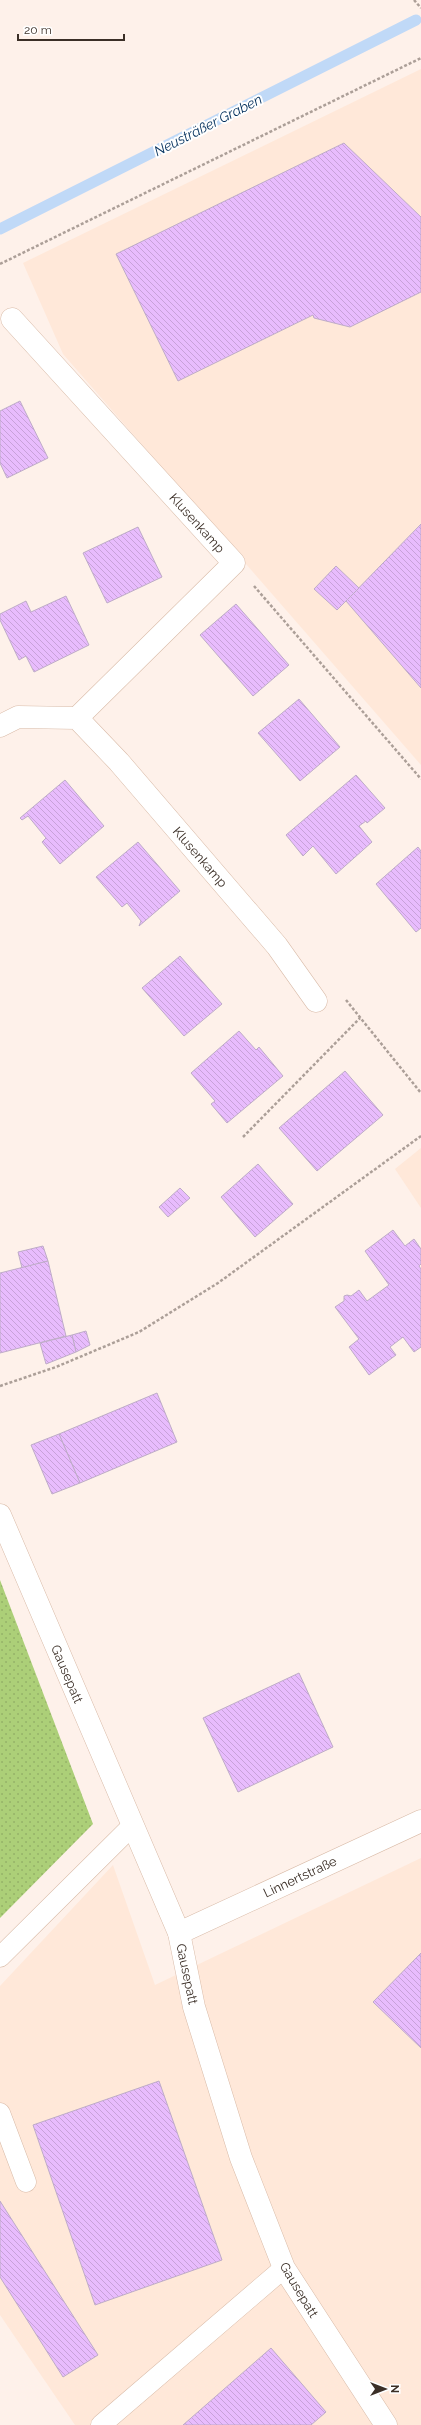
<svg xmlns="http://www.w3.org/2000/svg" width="421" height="2425" font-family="Raleway,sans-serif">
<defs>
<pattern id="grass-dots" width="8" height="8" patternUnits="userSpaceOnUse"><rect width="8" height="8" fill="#accf78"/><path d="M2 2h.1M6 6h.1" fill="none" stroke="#95b268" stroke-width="1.8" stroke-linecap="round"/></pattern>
<pattern id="building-back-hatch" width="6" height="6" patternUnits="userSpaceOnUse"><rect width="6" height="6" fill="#e8bcfd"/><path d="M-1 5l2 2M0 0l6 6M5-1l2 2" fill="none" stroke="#c8a2d9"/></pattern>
</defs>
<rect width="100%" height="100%" fill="#fef1ea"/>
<g fill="#ffe8d9">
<polygon points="421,69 421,765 63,354 23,263"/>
<polygon points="421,1148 421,1208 395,1169"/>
<polygon points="421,1858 421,2425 75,2425 0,2315 0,1986 113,1865 155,1985"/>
</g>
<polygon fill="url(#grass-dots)" points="0,1580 93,1824 0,1918"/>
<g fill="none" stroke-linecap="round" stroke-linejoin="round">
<polyline stroke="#c0d9f7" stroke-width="11" points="0,229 416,20"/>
</g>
<g fill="url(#building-back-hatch)" stroke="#beacc7">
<polygon points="344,143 421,217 421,292 350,327 314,318 313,315 178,381 116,254"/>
<polygon points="20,401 48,458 7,478 0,463 0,411"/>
<polygon points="421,524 421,688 346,601"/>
<polygon points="138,527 162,577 107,603 83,553"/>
<polygon points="336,566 359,588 337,610 314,589"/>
<polygon points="66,596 89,645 34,672 26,656 19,660 0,620 0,614 26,601 31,612"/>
<polygon points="236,604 289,665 253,696 200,635"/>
<polygon points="299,699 340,747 300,781 258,733"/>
<polygon points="356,775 385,808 367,823 366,821 359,826 372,842 336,874 313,846 303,856 286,835"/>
<polygon points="65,780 104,826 60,864 42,842 46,838 28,816 22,820 20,818"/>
<polygon points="138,842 180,891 139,926 141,921 127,903 122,907 96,877"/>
<polygon points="418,847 421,851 421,928 416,932 376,884"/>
<polygon points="180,956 222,1004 184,1036 142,988"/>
<polygon points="239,1031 256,1050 259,1047 283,1076 227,1123 211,1104 215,1101 191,1073"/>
<polygon points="345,1071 383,1115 317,1171 279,1128"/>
<polygon points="258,1164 293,1204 255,1237 221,1197"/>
<polygon points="180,1188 190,1198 168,1217 159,1207"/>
<polygon points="393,1230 405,1246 414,1239 421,1249 421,1264 419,1266 421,1269 421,1347 414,1352 403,1337 390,1347 396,1355 369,1375 349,1347 359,1339 335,1307 344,1301 344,1296 347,1295 351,1296 359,1290 367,1301 389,1285 365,1251"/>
<polygon points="43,1246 48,1261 22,1268 18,1252"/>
<polygon points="48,1261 66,1336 0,1353 0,1273"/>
<polygon points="86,1331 90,1345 76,1352 72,1335"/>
<polygon points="72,1335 76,1352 46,1364 40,1343"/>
<polygon points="157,1393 177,1442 80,1483 59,1434"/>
<polygon points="59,1434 80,1483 52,1494 31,1445"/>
<polygon points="299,1673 333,1747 238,1792 203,1718"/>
<polygon points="421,1953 421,2048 373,2002"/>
<polygon points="159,2081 222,2260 95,2305 33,2125"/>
<polygon points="0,2201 98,2355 63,2377 0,2277"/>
<polygon points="271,2348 326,2412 311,2425 183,2425"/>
</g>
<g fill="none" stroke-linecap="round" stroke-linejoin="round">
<g stroke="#d9bba8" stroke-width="21">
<g id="service">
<polyline points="0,1957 132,1826"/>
<polyline points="0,2113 26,2182"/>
<polyline points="101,2425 284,2268"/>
</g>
</g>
<g stroke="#d9bba8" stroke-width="23">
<g id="minor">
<polyline points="12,319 234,563 77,718"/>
<polyline points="0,726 18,717 77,718 119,762 277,946 316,1001"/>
<polyline points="0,1515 179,1933 194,2007 241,2158 284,2268 386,2425"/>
<polyline points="179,1933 421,1821"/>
</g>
</g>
<g stroke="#ac9f98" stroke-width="2.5" stroke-dasharray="3 2" stroke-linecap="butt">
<polyline points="414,0 421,8"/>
<polyline points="0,264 421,58"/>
<polyline points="254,586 421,779"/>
<polyline points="346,1000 421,1093"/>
<polyline points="243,1137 360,1018"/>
<polyline points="0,1386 56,1367 139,1332 218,1283 421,1136"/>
</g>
<use href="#service" stroke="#fff" stroke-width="20"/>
<use href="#minor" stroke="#fff" stroke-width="22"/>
</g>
<g text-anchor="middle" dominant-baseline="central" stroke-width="4" stroke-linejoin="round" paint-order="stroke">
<g font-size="13" fill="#3b2f27" stroke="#fff">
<text transform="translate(197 523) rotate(48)">Klusenkamp</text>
<text transform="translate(200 857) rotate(49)">Klusenkamp</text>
<text transform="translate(67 1674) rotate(67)">Gausepatt</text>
<text transform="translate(300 1877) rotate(-25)">Linnertstraße</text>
<text transform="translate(187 1974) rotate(78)">Gausepatt</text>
<text transform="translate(299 2290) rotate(59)">Gausepatt</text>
</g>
<g font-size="14" font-style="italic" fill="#012e5b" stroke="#fff">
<text transform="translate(208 125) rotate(-27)">Neusträßer Graben</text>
</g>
</g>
<g transform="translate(385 2389) rotate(90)" stroke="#ffffff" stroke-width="3" paint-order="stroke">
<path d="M0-3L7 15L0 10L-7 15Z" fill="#3b2f27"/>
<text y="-6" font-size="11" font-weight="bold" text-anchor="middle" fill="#3b2f27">N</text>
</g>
<path d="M18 34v6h106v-6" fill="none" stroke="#3b2f27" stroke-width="2"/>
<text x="24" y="34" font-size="12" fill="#3b2f27" stroke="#ffffff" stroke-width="3" paint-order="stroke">20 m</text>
</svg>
